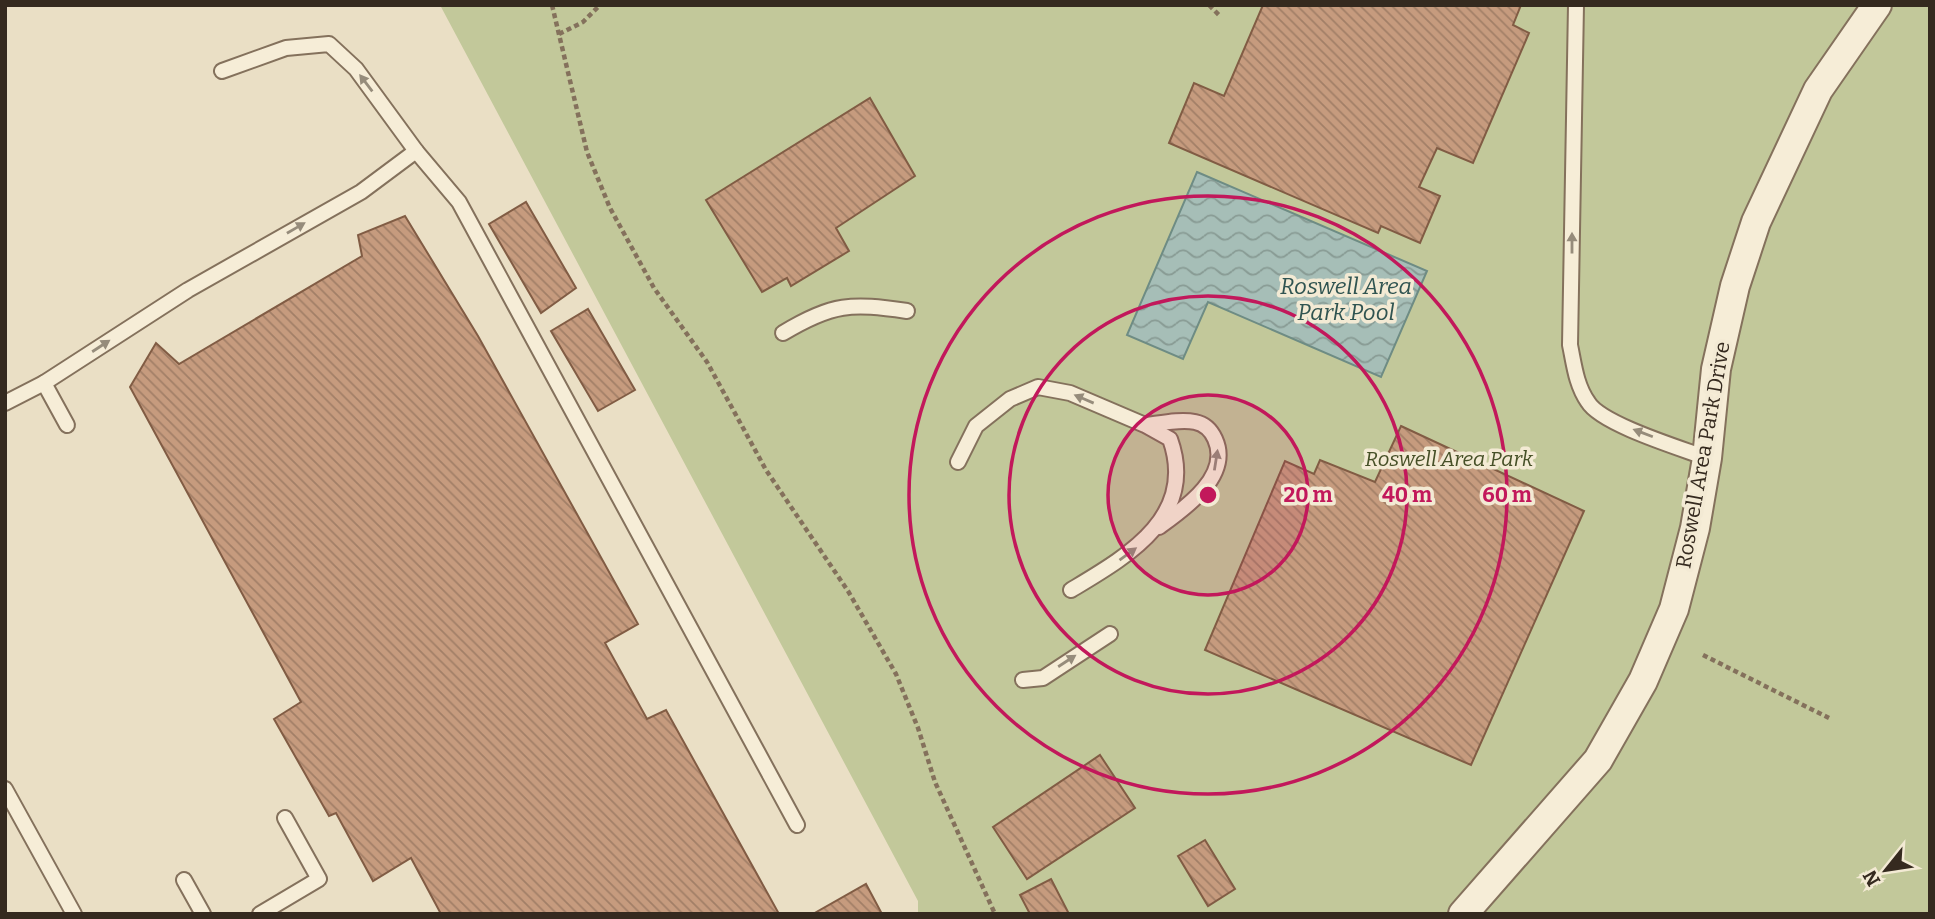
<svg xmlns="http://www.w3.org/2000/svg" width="1935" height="919" font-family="Bitter,serif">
<defs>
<pattern id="water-waves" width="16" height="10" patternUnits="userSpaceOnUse" patternTransform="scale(1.75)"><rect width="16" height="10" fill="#a6beb7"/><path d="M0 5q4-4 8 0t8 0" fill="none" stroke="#889b94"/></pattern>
<pattern id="building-back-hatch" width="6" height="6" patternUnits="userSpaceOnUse" patternTransform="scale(1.75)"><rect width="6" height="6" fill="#c69b7e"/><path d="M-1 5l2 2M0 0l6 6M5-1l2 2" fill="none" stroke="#a27f67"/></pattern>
</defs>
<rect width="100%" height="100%" fill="#eadfc5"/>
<polygon fill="#c2c89a" points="440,5 1930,5 1930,914 918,914 918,901"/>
<polygon fill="url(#water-waves)" stroke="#6e8c84" stroke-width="2" points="1197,172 1427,271 1381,377 1208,302 1183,359 1127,335"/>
<g fill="url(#building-back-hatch)" stroke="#815c44" stroke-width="2">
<polygon points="1263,5 1521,5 1513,25 1529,33 1473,163 1437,148 1419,187 1440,196 1420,243 1381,226 1378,233 1169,143 1194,83 1224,96"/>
<polygon points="870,98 915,176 836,228 849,251 791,286 787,278 762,292 706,200"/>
<polygon points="526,202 576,288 541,313 489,224"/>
<polygon points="405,216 478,336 638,624 605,643 647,719 666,710 779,914 441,914 411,858 373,881 336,813 329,816 274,719 301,702 130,387 156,343 179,364 362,256 358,235"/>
<polygon points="588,309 635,390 598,411 551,331"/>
<polygon points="1401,426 1584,511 1471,765 1205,650 1285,461 1314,474 1320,460 1375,482"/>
<polygon points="1100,755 1135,808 1027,879 993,827"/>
<polygon points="1205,840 1235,889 1208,906 1178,856"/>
<polygon points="1051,879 1069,914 1030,914 1020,895"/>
<polygon points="866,884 882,914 813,914"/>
</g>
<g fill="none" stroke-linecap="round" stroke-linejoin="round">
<g stroke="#84715c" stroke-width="18">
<g id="lane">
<path d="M1576,5L1570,345C1574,364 1576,385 1588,402C1601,424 1680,448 1707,458"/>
<polyline points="416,151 459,202 797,825"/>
<path d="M783,333C833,303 851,303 907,311"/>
<polyline points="44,383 67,425"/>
<polyline points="5,403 44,383 188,290 361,192 416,151 356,69 329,44 286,48 222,71"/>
<path d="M1147,425C1162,423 1181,419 1195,422C1205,424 1211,430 1215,439C1232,476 1184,509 1159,527"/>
<path d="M958,462L976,426L1010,399L1038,387L1070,393L1145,425L1170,439C1198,517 1126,557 1071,590"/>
<polyline points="1023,680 1043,678 1110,634"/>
<polyline points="5,789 74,914"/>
<polyline points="184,880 203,914"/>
<polyline points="260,914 319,879 285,818"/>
</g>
</g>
<g stroke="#84715c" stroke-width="32">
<polyline id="street" points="1463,914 1598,760 1643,681 1674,609 1695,528 1707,458 1716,369 1735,286 1756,222 1818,90 1877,5"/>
</g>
<g stroke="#84715c" stroke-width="4.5" stroke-dasharray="5 3.5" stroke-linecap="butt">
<polyline points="552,5 587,152 610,208 654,288 707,362 766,470 848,591 896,674 918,728 935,782 995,914"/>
<polyline points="1209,5 1220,16"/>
<polyline points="559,34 583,22 600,5"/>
<polyline points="1703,655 1829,718"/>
</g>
<use href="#lane" stroke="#f6edd7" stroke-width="14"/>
<use href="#street" stroke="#f6edd7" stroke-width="28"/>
</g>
<defs><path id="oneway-solid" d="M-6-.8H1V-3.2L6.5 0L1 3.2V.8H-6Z" transform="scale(1.75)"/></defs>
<g fill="#968c7b">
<use href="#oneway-solid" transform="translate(366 83) rotate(-127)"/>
<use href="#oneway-solid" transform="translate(296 228) rotate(-30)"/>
<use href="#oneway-solid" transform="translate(1572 243) rotate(-90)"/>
<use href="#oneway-solid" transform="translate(101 346) rotate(-33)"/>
<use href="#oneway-solid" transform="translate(1084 399) rotate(-157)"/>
<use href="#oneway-solid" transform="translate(1643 433) rotate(-159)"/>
<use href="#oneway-solid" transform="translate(1216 460) rotate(-81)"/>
<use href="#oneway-solid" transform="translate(1128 554) rotate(-36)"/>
<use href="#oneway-solid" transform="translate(1067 661) rotate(-33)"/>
</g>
<circle cx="1208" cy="495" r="100" fill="#c2185b" fill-opacity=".12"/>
<g fill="none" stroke="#c2185b" stroke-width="3.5">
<circle cx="1208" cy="495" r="100"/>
<circle cx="1208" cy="495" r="199"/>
<circle cx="1208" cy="495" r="299"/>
</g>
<g text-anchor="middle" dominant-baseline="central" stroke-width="7" stroke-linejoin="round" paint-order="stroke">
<g font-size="21" fill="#352a1f" stroke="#f3ead4">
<text transform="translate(1703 455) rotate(-80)">Roswell Area Park Drive</text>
</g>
<g font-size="21" font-style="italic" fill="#465027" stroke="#f3ead4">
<text x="1449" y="459">Roswell Area Park</text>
</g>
<g font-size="23" font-style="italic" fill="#305451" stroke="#f3ead4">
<text x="1346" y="286">Roswell Area<tspan x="1346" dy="26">Park Pool</tspan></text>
</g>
</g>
<circle cx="1208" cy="495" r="10" fill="#c2185b" stroke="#f3ead4" stroke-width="3.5"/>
<g font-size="21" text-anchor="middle" font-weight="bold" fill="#c2185b" stroke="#f3ead4" stroke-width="7" stroke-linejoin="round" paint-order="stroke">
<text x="1308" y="502">20 m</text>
<text x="1407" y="502">40 m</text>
<text x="1507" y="502">60 m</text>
</g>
<rect width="1935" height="919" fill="none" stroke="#352a1f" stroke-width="14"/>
<g transform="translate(1886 870) rotate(240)" stroke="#f3ead4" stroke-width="5" paint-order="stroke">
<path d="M0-5L12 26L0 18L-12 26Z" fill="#352a1f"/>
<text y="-10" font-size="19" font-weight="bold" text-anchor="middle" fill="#352a1f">N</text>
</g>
</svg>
